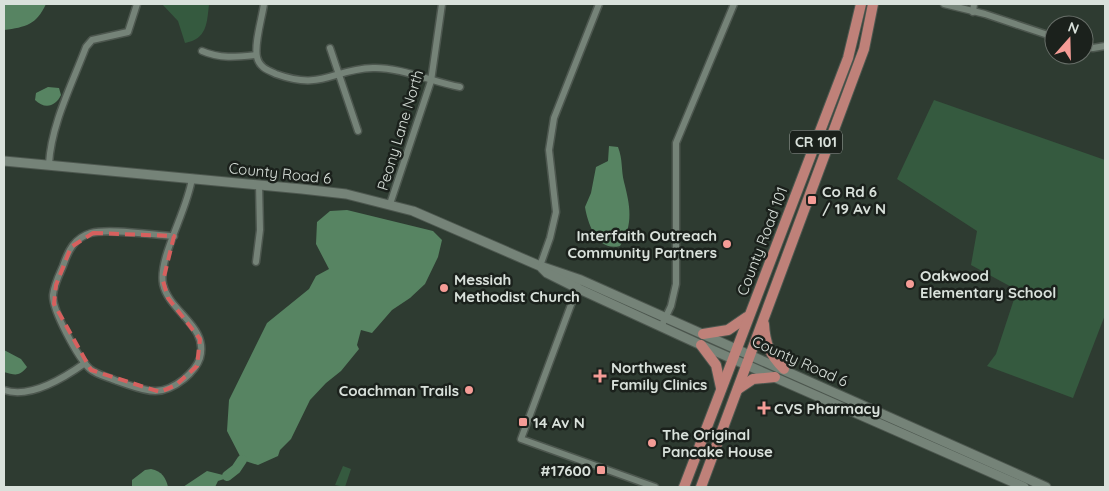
<svg xmlns="http://www.w3.org/2000/svg" width="1109" height="491" font-family="Quicksand,sans-serif">
<rect width="100%" height="100%" fill="#2e3b31"/>
<g fill="#355a3f">
<path d="M162,4H209C207,23 207,39 185,43L178,21Z"/>
<polygon points="934,100 1105,160 1105,315 1073,398 987,366 996,354 1017,290 971,265 977,231 897,179"/>
<polygon points="343,466 351,469 345,487 335,485"/>
</g>
<g fill="#578462">
<path d="M4,4H46C36,25 26,27 4,30Z"/>
<path d="M48,87L59,88L61,95C56,106 45,110 35,100L36,93Z"/>
<path d="M609,146L618,147C623,160 621,170 624,182C630,205 634,225 620,246C598,252 588,225 585,207L591,193L596,167L608,161Z"/>
<polygon points="347,210 433,231 442,240 438,257 425,284 410,298 392,310 372,333 361,330 357,345 359,349 341,371 326,383 310,400 291,439 280,450 278,456 258,465 242,460 227,431 229,400 267,323 309,289 316,276 329,269 316,244 317,222 330,211"/>
<path d="M4,350L21,359L27,367C19,377 15,375 4,372Z"/>
<path d="M151,469C162,471 166,478 168,487H132V480L145,470Z"/>
<polygon points="207,471 227,476 227,478 218,481 215,487 183,487"/>
</g>
<g fill="none" stroke-linecap="round" stroke-linejoin="round">
<polyline stroke="#578462" stroke-width="10" points="227,476 236,469 242,460"/>
<g stroke="#4d574f" stroke-width="9">
<g id="street">
<path d="M264,4C262,18 254,44 257,57C259,67 267,70 276,74C323,91 332,69 373,68C400,67 433,82 460,87"/>
<polyline points="944,4 985,14 1054,37"/>
<polyline points="973,12 974,4"/>
<polyline points="1084,46 1093,48 1105,46"/>
<polyline points="330,48 358,131"/>
<path d="M202,51C220,59 237,57 256,55"/>
<path d="M49,164C51,125 72,84 86,47L92,40L128,32L137,4"/>
<polyline points="390,204 431,81 442,4"/>
<path d="M174,236C153,235 109,228 91,233C74,238 68,251 63,266C59,275 54,285 53,295C52,310 78,358 90,369C97,375 108,377 117,381C145,390 159,399 184,379C191,373 197,367 200,358C209,326 169,312 163,284C158,257 188,210 192,178"/>
<polyline points="256,262 260,230 259,184"/>
<polyline points="540,266 550,238 556,212 549,150 554,118 599,4"/>
<polyline points="578,286 521,439 655,487"/>
<polyline points="661,327 671,306 676,284 676,143 734,4"/>
<path d="M4,390C29,399 64,378 85,363"/>
</g>
</g>
<g stroke="#4d574f" stroke-width="11">
<g id="secondary">
<polyline points="4,161 302,189 346,194 413,211 540,266 581,280 1046,487"/>
<polyline points="542,268 547,273 577,288 701,345 1024,487"/>
</g>
</g>
<g stroke="#4d574f" stroke-width="12">
<g id="primary">
<path d="M764,324C765,344 770,355 784,369"/>
<polyline points="703,334 728,330 747,317"/>
<polyline points="701,345 716,365 721,388"/>
<polyline points="738,389 753,379 775,377"/>
<polyline points="684,487 848,58 861,4"/>
<polyline points="701,487 864,49 873,4"/>
</g>
</g>
<use href="#street" stroke="#758378" stroke-width="6"/>
<use href="#secondary" stroke="#758378" stroke-width="9"/>
<use href="#primary" stroke="#bf8179" stroke-width="10"/>
</g>
<path fill="none" stroke="#d7605e" stroke-width="4" stroke-dasharray="10 6" stroke-linejoin="round" d="M93,233L174,236L163,281L168,298L200,339L197,366L176,385L160,392L91,370L54,304L56,285L71,247Z"/>
<g fill="#f59c96" stroke="#1b211c" stroke-width="2">
<rect x="807" y="195" width="10" height="10" rx="2.5"/>
<circle cx="727" cy="244" r="5"/>
<circle cx="910" cy="284" r="5"/>
<circle cx="444" cy="288" r="5"/>
<path d="M597.5 368.5h5v5h5v5h-5v5h-5v-5h-5v-5h5z"/>
<circle cx="469" cy="390" r="5"/>
<path d="M761.5 400.5h5v5h5v5h-5v5h-5v-5h-5v-5h5z"/>
<rect x="518" y="417" width="10" height="10" rx="2.5"/>
<circle cx="652" cy="443" r="5"/>
<rect x="596" y="465" width="10" height="10" rx="2.5"/>
</g>
<g text-anchor="middle" dominant-baseline="central" stroke-width="5" stroke-linejoin="round" paint-order="stroke">
<rect fill="#1b211c" stroke="#a0a7a2" stroke-width="1" x="790" y="130.5" width="52" height="23" rx="4"/>
<g font-size="14" font-weight="bold" fill="#d9e1db">
<text x="816" y="142">CR 101</text>
</g>
<g font-size="15" fill="#d9e1db" stroke="#1b211c">
<text transform="translate(400 130) rotate(-73)">Peony Lane North</text>
<text transform="translate(280 173) rotate(6)">County Road 6</text>
<text transform="translate(762 241) rotate(-69)">County Road 101</text>
<text transform="translate(800 361) rotate(24)">County Road 6</text>
</g>
<g font-size="15" font-weight="bold" fill="#d9e1db" stroke="#1b211c" text-anchor="start">
<text x="822" y="191">Co Rd 6<tspan x="822" dy="17">/ 19 Av N</tspan></text>
<text x="717" y="235" text-anchor="end">Interfaith Outreach<tspan x="717" dy="17">Community Partners</tspan></text>
<text x="920" y="275">Oakwood<tspan x="920" dy="17">Elementary School</tspan></text>
<text x="454" y="279">Messiah<tspan x="454" dy="17">Methodist Church</tspan></text>
<text x="611" y="367">Northwest<tspan x="611" dy="17">Family Clinics</tspan></text>
<text x="459" y="390" text-anchor="end">Coachman Trails</text>
<text x="774" y="408">CVS Pharmacy</text>
<text x="533" y="422">14 Av N</text>
<text x="662" y="434">The Original<tspan x="662" dy="17">Pancake House</tspan></text>
<text x="591" y="470" text-anchor="end">#17600</text>
</g>
</g>
<rect width="1109" height="491" fill="none" stroke="#d9e1db" stroke-width="10"/>
<g transform="translate(1069 40) rotate(20)"><circle r="24" fill="#1b211c" stroke="#676e68"/>
<path d="M0-4L9 19L0 12L-9 19Z" fill="#f59c96"/>
<text y="-8" font-size="14" font-weight="bold" text-anchor="middle" fill="#d9e1db">N</text>
</g>
</svg>
